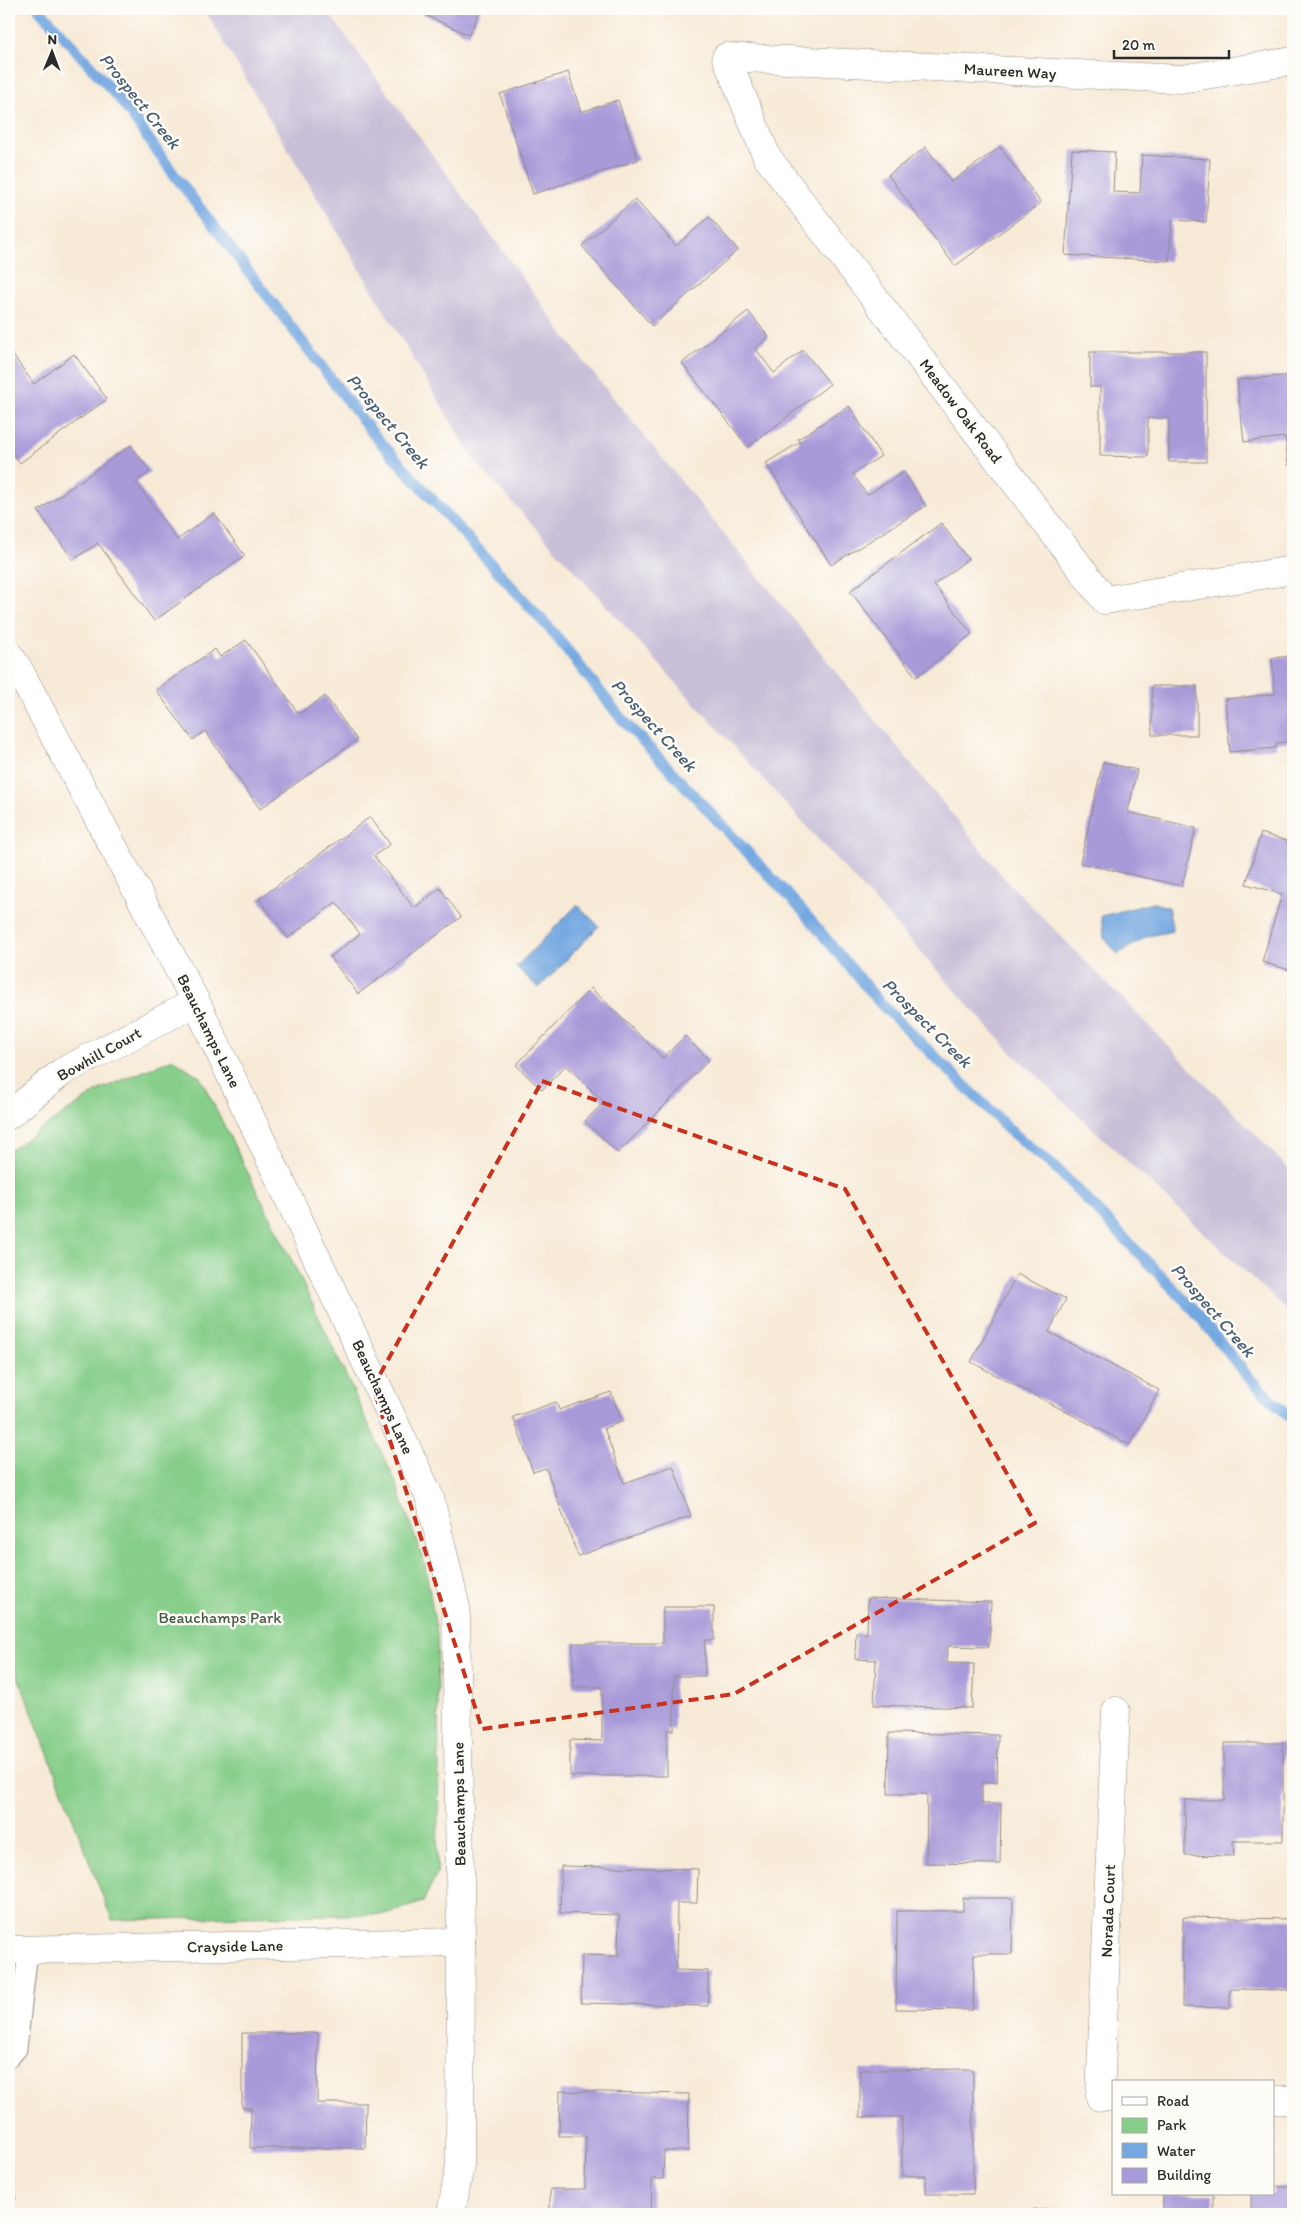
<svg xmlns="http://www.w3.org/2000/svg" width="1302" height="2223" font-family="Itim,sans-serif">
<rect width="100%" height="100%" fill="#fdfcf7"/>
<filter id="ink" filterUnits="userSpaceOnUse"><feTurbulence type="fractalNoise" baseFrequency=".02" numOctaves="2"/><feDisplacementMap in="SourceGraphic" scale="10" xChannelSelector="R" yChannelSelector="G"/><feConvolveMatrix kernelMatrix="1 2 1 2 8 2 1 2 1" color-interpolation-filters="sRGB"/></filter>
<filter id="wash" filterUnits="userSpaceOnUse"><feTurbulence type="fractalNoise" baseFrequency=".0096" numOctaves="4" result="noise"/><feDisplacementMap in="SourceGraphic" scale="20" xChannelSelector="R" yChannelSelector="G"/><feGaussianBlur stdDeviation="1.12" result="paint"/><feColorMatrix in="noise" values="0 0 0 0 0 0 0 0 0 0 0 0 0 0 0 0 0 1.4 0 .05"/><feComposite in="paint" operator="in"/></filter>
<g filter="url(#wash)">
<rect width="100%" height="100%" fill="#f7ead7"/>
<polygon fill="#c8bfd8" points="204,9 326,9 580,357 1005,879 1293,1173 1293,1316 1012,1053 474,460"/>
<polygon fill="#86ce89" stroke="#587c5a" points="173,1059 200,1077 299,1275 396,1483 425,1565 437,1634 439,1765 437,1873 423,1902 385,1914 112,1920 9,1653 9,1151 99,1090"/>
<g fill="#75a8e1" stroke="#506a86">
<polygon points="1153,903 1168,907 1173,931 1148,936 1118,954 1104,938 1101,916"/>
<polygon points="577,905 599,926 539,988 516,967"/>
</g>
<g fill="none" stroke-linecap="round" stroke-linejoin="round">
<polyline stroke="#75a8e1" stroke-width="11" points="39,9 120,99 170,169 374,435 552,631 620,717 801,909 880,1003 1014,1134 1057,1169 1194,1310 1248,1377 1293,1420"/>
</g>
<g id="blocks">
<g fill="#a89ad9">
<polygon points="412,9 481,9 469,35"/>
<polygon points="568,72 581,112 618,100 638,160 533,194 500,94"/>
<polygon points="926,147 951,182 1000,147 1041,203 955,266 888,175"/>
<polygon points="1072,150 1115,152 1113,192 1140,193 1142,155 1210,159 1206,222 1172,220 1169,261 1065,255"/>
<polygon points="635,199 676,246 709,217 738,250 652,326 582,246"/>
<polygon points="748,311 769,337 755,348 774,373 803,350 830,384 748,447 682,363"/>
<polygon points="9,350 34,384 74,354 107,399 20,463 9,449"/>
<polygon points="1090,352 1206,352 1206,462 1169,462 1169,418 1148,418 1148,457 1100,456 1100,387 1090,387"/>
<polygon points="1293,375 1293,465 1288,465 1285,437 1244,442 1237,380"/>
<polygon points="849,406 881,456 853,474 867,495 904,472 926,506 831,565 766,463 800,442 798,439"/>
<polygon points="131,445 150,472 136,482 177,540 214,513 245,556 154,621 98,543 73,560 38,511"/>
<polygon points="941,523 968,559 934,585 972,634 916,677 850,591"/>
<polygon points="246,640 299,714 325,696 357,740 260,809 205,731 193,740 156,690 215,649 220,657"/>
<polygon points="1293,656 1293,741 1276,743 1276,748 1230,752 1225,699 1275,694 1272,658"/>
<rect x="1152" y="686" width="45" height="49"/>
<polygon points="1103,762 1137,770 1128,812 1196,828 1182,886 1080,863"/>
<polygon points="370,817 390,844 374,856 414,908 440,888 461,917 358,994 330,957 360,934 336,902 288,938 259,899"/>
<polygon points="1261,833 1293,843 1293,971 1262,962 1282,894 1246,884"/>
<polygon points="591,988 663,1058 685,1036 709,1060 618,1153 585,1121 604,1102 566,1065 542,1090 516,1065"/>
<polygon points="1017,1274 1066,1299 1049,1332 1159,1390 1130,1445 971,1362"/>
<polygon points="611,1392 622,1422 604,1428 624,1483 673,1466 691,1516 578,1556 546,1468 533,1472 513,1417 556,1402 559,1410"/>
<polygon points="868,1598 991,1602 989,1647 948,1646 947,1663 974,1664 972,1708 874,1705 876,1660 855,1659 856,1633 867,1634"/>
<polygon points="663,1607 714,1607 714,1640 705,1640 705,1676 674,1676 674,1730 667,1730 667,1776 570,1776 570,1740 602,1741 602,1687 573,1687 573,1643 663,1643"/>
<polygon points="889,1733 998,1735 997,1782 982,1782 982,1804 1001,1804 1000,1864 926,1863 927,1794 888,1794"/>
<polygon points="1224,1743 1283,1743 1283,1841 1233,1841 1234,1856 1185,1855 1185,1800 1224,1800"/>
<polygon points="561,1866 698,1869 697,1903 677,1903 676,1970 708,1971 708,2006 581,2003 582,1955 618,1956 619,1915 560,1913"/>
<polygon points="963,1898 1013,1898 1012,1954 974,1954 973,2010 896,2009 897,1911 963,1911"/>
<polygon points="1183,1917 1293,1919 1293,1990 1230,1989 1230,2008 1182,2007"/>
<polygon points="242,2033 318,2033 317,2103 366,2103 365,2148 250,2148 251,2108 242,2108"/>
<polygon points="973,2069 973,2194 926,2194 926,2176 902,2176 902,2117 860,2117 860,2070"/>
<polygon points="560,2091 689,2094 688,2151 664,2151 663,2179 652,2179 651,2214 550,2214 550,2189 585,2189 586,2136 559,2136"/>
<polygon points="9,2155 16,2199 9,2201"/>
<polygon points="1273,2187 1293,2187 1293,2214 1251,2214 1251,2194 1273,2194"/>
<rect x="1163" y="2194" width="50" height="20"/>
<rect x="1029" y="2210" width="60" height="4"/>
</g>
</g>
</g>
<g filter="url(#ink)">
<use href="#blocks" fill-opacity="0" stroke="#918a81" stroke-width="1"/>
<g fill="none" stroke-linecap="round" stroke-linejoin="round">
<g stroke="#918a81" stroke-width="21">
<polyline id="service" points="9,2058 17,2049 28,1950"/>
</g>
<g stroke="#918a81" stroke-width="29">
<g id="minor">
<polyline points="1293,61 1181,79 726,57 767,157 1105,600 1293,570"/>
<polyline points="9,655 18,668 196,1002 430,1498 456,1608 461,1942 460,2165 451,2214"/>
<polyline points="9,1115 62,1072 196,1002"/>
<polyline points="9,1950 461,1942"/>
<polyline points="1113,2097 1100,2097 1116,1711"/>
<polyline points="1273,2100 1293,2100"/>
</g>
</g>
<use href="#service" stroke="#fff" stroke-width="19"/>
<use href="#minor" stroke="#fff" stroke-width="28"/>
</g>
</g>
<path fill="none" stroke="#c8321e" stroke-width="4" stroke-dasharray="10 6" stroke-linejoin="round" d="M542,1081L845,1189L1035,1523L734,1694L482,1729L373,1387Z"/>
<g text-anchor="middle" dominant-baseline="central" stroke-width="5" stroke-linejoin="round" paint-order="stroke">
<g font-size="16" fill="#2b2b2b" stroke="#fdfcf7">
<text transform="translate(1010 71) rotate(3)">Maureen Way</text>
<text transform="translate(961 411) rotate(53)">Meadow Oak Road</text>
<text transform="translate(209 1031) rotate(64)">Beauchamps Lane</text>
<text transform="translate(99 1054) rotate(-29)">Bowhill Court</text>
<text transform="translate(383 1397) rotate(65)">Beauchamps Lane</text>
<text transform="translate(459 1804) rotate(-91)">Beauchamps Lane</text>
<text transform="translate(1108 1911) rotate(-88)">Norada Court</text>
<text transform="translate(235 1946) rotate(-1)">Crayside Lane</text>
</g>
<g font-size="16" fill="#465c47" stroke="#fdfcf7">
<text x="220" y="1617">Beauchamps Park</text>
</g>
<g font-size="18" font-style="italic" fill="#495d74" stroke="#fdfcf7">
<text transform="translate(140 101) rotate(51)">Prospect Creek</text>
<text transform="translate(388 421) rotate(50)">Prospect Creek</text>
<text transform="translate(654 725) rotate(48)">Prospect Creek</text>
<text transform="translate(927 1023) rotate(45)">Prospect Creek</text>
<text transform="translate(1213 1310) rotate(49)">Prospect Creek</text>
</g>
</g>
<rect width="1302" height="2223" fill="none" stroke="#fdfcf7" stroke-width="30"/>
<rect x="1112" y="2080" width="162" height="115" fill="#fdfcf7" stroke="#a9a8a5"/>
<rect x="1122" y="2097" width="25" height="8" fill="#ffffff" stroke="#a9a8a5"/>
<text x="1157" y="2106" font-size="15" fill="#2b2b2b">Road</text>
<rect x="1122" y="2118" width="25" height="15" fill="#86ce89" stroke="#a9a8a5"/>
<text x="1157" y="2130" font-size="15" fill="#2b2b2b">Park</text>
<rect x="1122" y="2143" width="25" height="15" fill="#75a8e1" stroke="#a9a8a5"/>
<text x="1157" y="2156" font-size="15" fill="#2b2b2b">Water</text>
<rect x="1122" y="2168" width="25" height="15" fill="#a89ad9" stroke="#a9a8a5"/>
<text x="1157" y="2180" font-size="15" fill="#2b2b2b">Building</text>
<g transform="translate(52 52) rotate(1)" stroke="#fdfcf7" stroke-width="4" paint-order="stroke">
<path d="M0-4L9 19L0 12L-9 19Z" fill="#2b2b2b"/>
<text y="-8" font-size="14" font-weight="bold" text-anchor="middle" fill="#2b2b2b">N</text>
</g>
<path d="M1114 50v8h115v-8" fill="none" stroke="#2b2b2b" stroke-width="2.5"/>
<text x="1122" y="50" font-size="15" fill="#2b2b2b" stroke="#fdfcf7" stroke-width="4" paint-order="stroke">20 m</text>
</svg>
